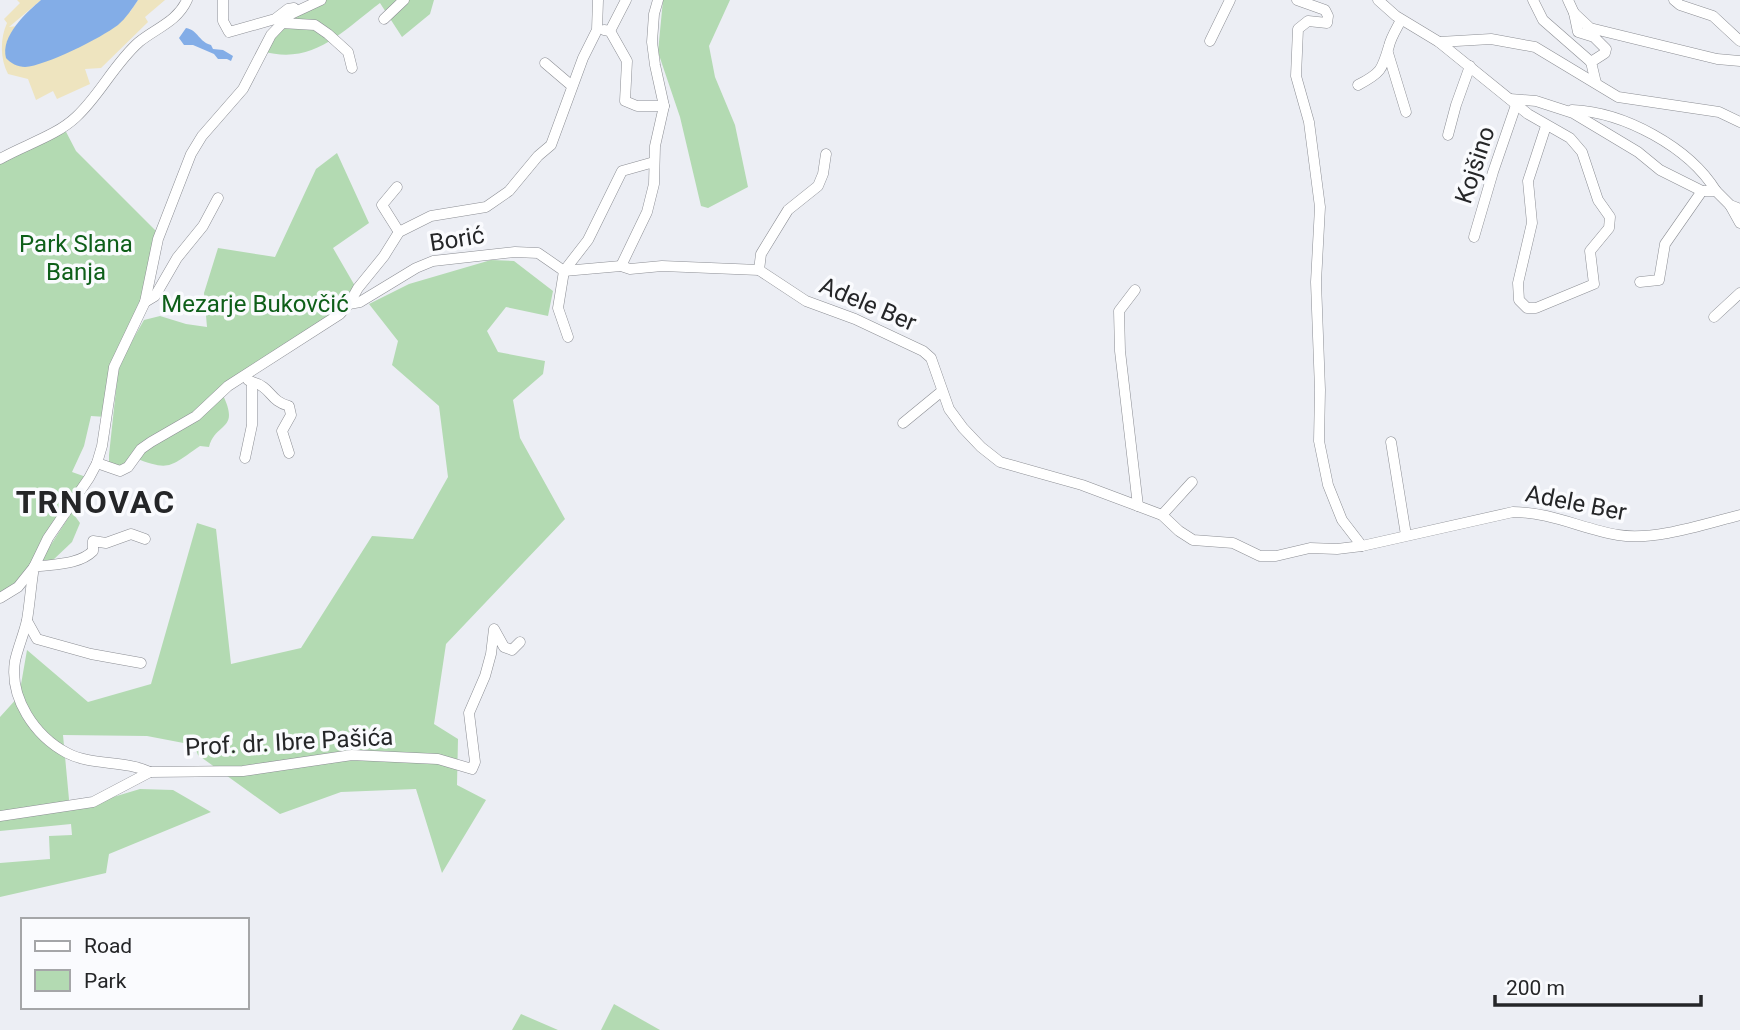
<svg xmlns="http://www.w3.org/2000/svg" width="1740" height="1030" font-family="Roboto,sans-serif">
<rect width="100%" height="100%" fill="#eceef4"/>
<g fill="#b3dab2">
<path d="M321,0H434L430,14L402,37L380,3C341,32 313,66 262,51L282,23Z"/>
<polygon points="663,0 730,0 709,46 715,77 735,125 748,187 708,208 701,206 680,117 658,52"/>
<polygon points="63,126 76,151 157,232 149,282 122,348 106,417 91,416 84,446 72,472 89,478 34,567 0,598 0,159"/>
<path d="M337,153L369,223L333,248L355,286L340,314L222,393C241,432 216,421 209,447L200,446C170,466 171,472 135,458L115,468L109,463V455L118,371L125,353L144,320L160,316L186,324L207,327L204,293L218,248L275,257L316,169Z"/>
<polygon points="491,260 514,261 553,291 548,316 506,307 487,331 498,352 545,361 543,374 513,400 520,438 565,519 446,644 434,724 458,739 457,785 486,800 442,873 416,789 341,792 280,814 198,755 194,745 147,736 63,735 70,810 140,789 173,790 211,812 109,854 106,873 0,897 0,863 50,859 49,836 72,835 71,824 0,831 0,717 19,696 27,650 88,702 151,684 197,523 216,529 231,664 301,648 372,536 413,539 448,477 439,406 392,365 398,341 369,304 409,284"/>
<polygon points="72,512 80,523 72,542 52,561 41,560"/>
<polygon points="614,1004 660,1030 601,1030"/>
<polygon points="521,1014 558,1030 512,1030"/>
</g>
<path fill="#eee4bf" d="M17,0H41L9,27L130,12L138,0H165L145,17L148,22L101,68L85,69L90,84L57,99L53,91L36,100L28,79L8,74C0,59 0,38 7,23L4,19L20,3Z"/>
<g fill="#83ade7">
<path d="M41,0H138C132,9 126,18 118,25C101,38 45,66 25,67C18,67 10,63 6,58C0,36 27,12 41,0Z"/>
<path d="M186,28C198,30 199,42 211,45L213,49L223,50L233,56L231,61L227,59H218L214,54L193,45H184L179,38Z"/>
</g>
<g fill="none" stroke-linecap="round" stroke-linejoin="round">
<g stroke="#8c8e94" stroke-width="11">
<g id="minor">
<polyline points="223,0 223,21 229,32 275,19 288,9 294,8"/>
<polyline points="1297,0 1325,10 1328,16 1327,23 1308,21 1298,29 1296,76 1309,122 1320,207 1316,282 1320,390 1319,441 1328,485 1342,520 1362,546"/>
<polyline points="1378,0 1396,16 1439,42 1528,114 1570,138 1582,152 1598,200 1610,217 1609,228 1590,251 1594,284 1536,308 1527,308 1519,300 1518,283 1532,223 1528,181 1546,126"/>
<polyline points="1533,0 1543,20 1591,62"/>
<polyline points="1568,0 1574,13"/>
<polyline points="1674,0 1680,5 1713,16 1740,41"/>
<polyline points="384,19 404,0"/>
<polyline points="282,23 315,25 328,34 348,52 352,68"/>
<polyline points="604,30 610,31 626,0"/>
<polyline points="610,31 627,61 625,101 637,106 664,106"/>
<polyline points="1210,41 1230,0"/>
<polyline points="1439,42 1491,39 1535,47 1618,97 1719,112 1740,122"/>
<polyline points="1388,53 1406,112"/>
<polyline points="545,63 572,86"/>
<polyline points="1596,83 1591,62 1605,53 1606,49 1594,37 1578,32 1574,13 1590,28 1717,59 1740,61"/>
<path d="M1358,85C1381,73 1382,70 1389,46C1391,37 1397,28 1401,20"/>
<polyline points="1510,99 1536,101 1573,113 1638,152 1660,170 1702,191 1716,191 1730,205 1740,209"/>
<path d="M1572,110C1624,112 1689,147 1716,191"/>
<polyline points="1448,135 1456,105 1470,66"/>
<path d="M0,159C24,145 56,136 76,117C100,95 114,64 139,42C156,28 177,22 187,0"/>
<polyline points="397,187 382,205 399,232"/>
<polyline points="1730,205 1740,223"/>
<polyline points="1474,237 1493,172 1516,105"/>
<polyline points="621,266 647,212 654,184 655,146 664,106 655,65 652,42 654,14 658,0"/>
<polyline points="759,270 761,254 788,210 818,186 823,174 826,154"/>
<polyline points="1640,282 1659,280 1665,244 1702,191"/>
<polyline points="1135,290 1119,311 1120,351 1138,506"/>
<polyline points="145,302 155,296 177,258 203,226 218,198"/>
<polyline points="349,304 358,288 384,256 399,232 431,216 486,207 509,191 538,156 551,145 583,58 597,30 598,0"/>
<polyline points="1714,317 1740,293"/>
<polyline points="568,337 558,308 564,271 588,240 622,171 654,162"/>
<path d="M252,382C272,387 269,401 289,406L291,415L282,431L289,453"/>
<polyline points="903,423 942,391"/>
<polyline points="1391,442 1406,535"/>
<polyline points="245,458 252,425 252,382 248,380"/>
<path d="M97,463L120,471L128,467L141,449L151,442L196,416L228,386L340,314L349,304L360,302L416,268L433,261L515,252L538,253L564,271L621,266L630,269L662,266L759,270L806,301L855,319L923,351L931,358L949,409L963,428L981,447L1000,462L1082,485L1162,515L1179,531L1193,540L1233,543L1260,556H1276L1310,548L1337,549L1362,546L1513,512C1550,512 1583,529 1618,535C1655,541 1704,524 1740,515"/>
<polyline points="1162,515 1192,482"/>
<path d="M145,539L131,534L106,543L93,541V551C79,565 53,564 34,567C31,584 30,602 27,620C24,634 18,647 15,661C9,698 35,736 67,753C92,766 124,760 150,772"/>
<polyline points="0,598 18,587 34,567 48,538 89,478 97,463 102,446 114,367 145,302 158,239 191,154 202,136 243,89 271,35 291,14 321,0"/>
<polyline points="27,621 37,639 91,654 141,663"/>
<polyline points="0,816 93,802 150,772 243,771 352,755 438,759 472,769 475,762 469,713 485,676 491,654 494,629 504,647 512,650 520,642"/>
</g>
</g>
<use href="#minor" stroke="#fff" stroke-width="10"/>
</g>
<g text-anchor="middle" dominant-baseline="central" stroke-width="7" stroke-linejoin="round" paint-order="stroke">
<g font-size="24" fill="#252628" stroke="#fafbfe">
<text transform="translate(1475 165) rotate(-72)">Kojšino</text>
<text transform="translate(457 239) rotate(-9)">Borić</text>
<text transform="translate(868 304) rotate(23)">Adele Ber</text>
<text transform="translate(1576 503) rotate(11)">Adele Ber</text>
<text transform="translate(289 742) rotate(-3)">Prof. dr. Ibre Pašića</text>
</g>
<g font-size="24" fill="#0e5f19" stroke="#fafbfe">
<text x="76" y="244">Park Slana<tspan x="76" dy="28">Banja</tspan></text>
<text x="255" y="304">Mezarje Bukovčić</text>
</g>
<g font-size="32" font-weight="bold" letter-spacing="2" fill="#252628" stroke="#fafbfe">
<text x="96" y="502">TRNOVAC</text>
</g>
</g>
<rect x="21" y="918" width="228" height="91" fill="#fafbfe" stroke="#a5a6a8" stroke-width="2"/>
<rect x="35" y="941" width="35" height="10" fill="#ffffff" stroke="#a5a6a8" stroke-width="2"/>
<text x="84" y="953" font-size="21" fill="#252628">Road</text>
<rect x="35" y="970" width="35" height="21" fill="#b3dab2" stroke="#a5a6a8" stroke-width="2"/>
<text x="84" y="988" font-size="21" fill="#252628">Park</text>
<path d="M1495 995v10h206v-10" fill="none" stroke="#252628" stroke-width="3.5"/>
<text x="1506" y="995" font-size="21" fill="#252628" stroke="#fafbfe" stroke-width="5" paint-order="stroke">200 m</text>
</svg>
